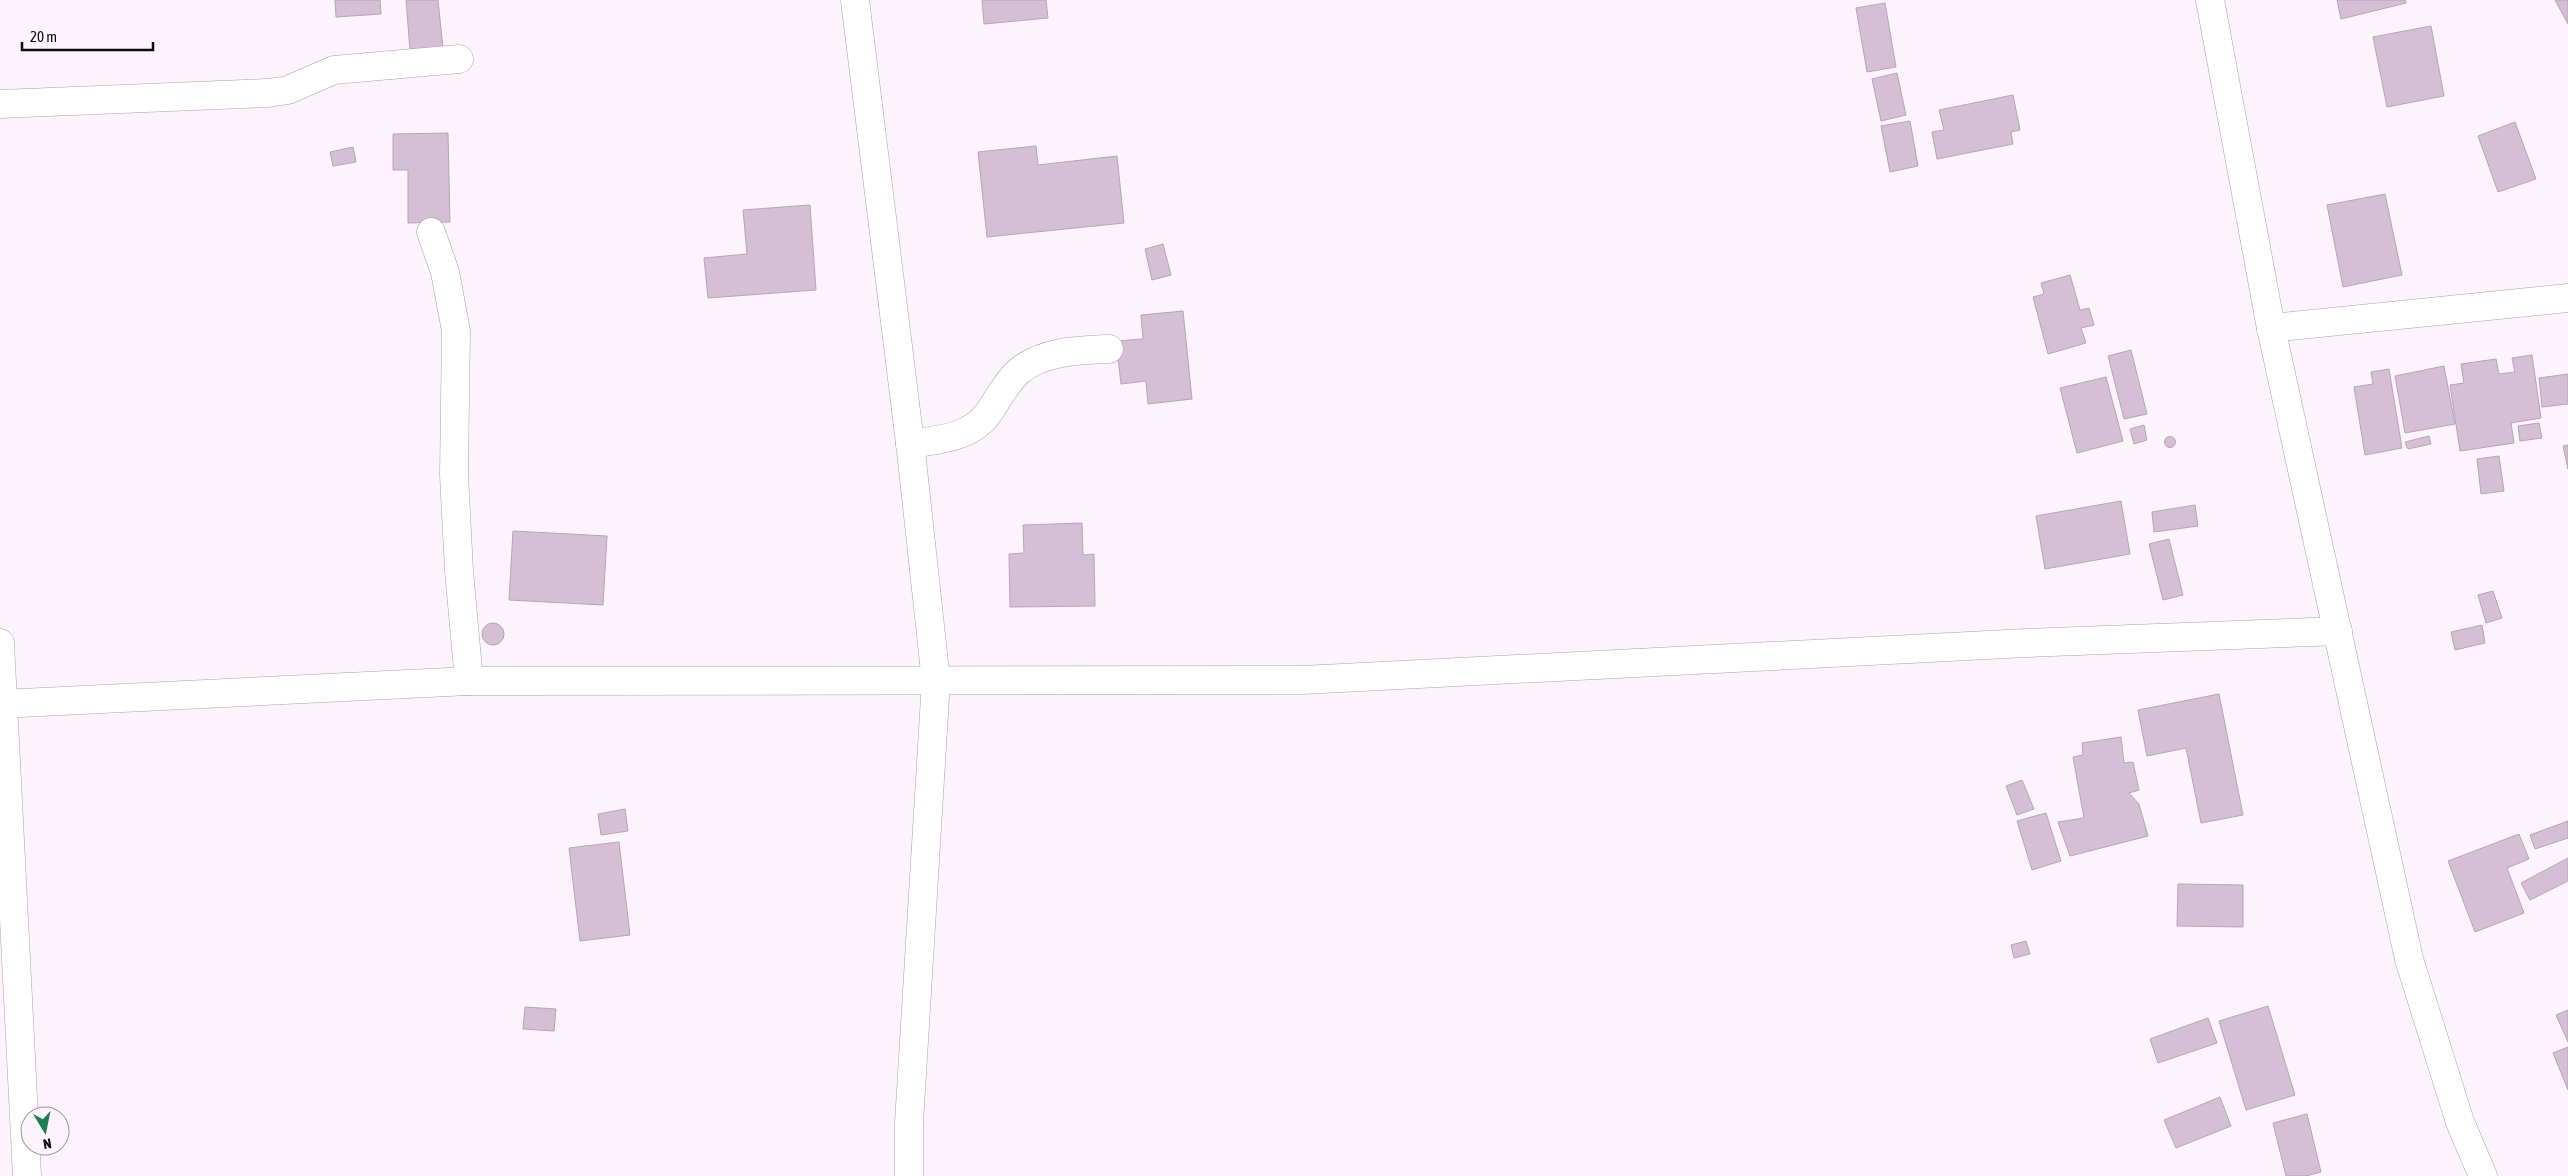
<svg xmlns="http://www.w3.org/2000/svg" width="2568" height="1176" font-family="'Asap Condensed',sans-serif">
<rect width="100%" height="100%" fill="#fdf3fc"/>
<g fill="#d6bfd5" stroke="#b9a2b8">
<polygon points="335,0 380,0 381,14 336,17"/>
<polygon points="406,0 438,0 443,48 410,50"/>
<polygon points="982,0 1046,0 1048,18 984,24"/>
<polygon points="2337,0 2405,0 2406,3 2341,19"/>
<polygon points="2555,0 2568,0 2568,24"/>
<polygon points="1885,3 1896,67 1867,72 1856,8"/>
<polygon points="2431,26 2444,96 2387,107 2373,37"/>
<polygon points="1897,73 1906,115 1881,121 1872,79"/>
<polygon points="2013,95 2020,130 2011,132 2013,144 1937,159 1932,132 1944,130 1939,110"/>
<polygon points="1910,121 1918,166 1890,172 1881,126"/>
<polygon points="2515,122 2536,179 2498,192 2478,136"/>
<polygon points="448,133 450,222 408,223 408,170 393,170 393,134"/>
<polygon points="1036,146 1038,165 1117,156 1124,223 987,237 978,152"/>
<polygon points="353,147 356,162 333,166 330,152"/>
<polygon points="2385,194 2402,275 2343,287 2327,205"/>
<polygon points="810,205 816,290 708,298 704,258 747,254 743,210"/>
<polygon points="1163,244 1171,275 1152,280 1145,249"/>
<polygon points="2070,275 2080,310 2089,308 2094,325 2081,328 2086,343 2048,354 2033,297 2044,294 2041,283"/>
<polygon points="1183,311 1192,399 1148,404 1146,381 1121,384 1116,341 1143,339 1141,315"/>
<polygon points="2131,350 2147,414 2124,419 2108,356"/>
<polygon points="2532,355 2541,418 2511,423 2514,443 2460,451 2450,385 2464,383 2461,364 2496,359 2499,374 2515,372 2512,358"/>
<polygon points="2444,366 2455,424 2405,433 2395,376"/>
<polygon points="2389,369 2402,448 2365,455 2354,387 2373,384 2371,372"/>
<polygon points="2568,374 2568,404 2542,407 2539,378"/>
<polygon points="2106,377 2123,441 2077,453 2060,388"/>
<polygon points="2539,423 2542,438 2520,441 2518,426"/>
<polygon points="2144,425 2147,440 2134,444 2130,429"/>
<polygon points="2429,436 2431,444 2408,449 2405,442"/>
<circle cx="2170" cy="442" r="5.5"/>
<polygon points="2568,445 2568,469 2563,446"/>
<polygon points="2499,456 2504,491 2481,494 2477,459"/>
<polygon points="2121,501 2130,554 2045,569 2036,516"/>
<polygon points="2195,505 2198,526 2154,532 2152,512"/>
<polygon points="1082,523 1083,555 1094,554 1095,606 1010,607 1009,554 1024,553 1023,525"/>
<polygon points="513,531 607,536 603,605 509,600"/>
<polygon points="2169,539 2183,595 2163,600 2149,544"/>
<polygon points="2493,591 2502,618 2486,623 2478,595"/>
<circle cx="493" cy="634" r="11"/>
<polygon points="2482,625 2485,643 2455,650 2451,632"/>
<polygon points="2219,694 2243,815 2201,823 2186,748 2147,756 2138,710"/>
<polygon points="2121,737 2124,763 2133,762 2139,790 2129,793 2139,804 2148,836 2070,856 2058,822 2084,818 2073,757 2083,755 2082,743"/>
<polygon points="2022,780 2034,809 2017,815 2006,786"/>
<polygon points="625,809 628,831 601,835 598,814"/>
<polygon points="2046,813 2061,861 2032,870 2017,821"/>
<polygon points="2568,821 2568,838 2535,849 2530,835"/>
<polygon points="2519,834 2529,859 2507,868 2524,913 2475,932 2448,861"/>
<polygon points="619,842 630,935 580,941 569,848"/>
<polygon points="2568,858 2568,881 2530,900 2521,883"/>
<polygon points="2178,884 2243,885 2243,927 2177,926"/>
<polygon points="2026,941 2030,954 2014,958 2011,945"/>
<polygon points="2268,1006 2295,1095 2246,1110 2219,1021"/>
<polygon points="525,1007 556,1009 554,1031 523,1029"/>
<polygon points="2568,1010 2568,1042 2556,1015"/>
<polygon points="2208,1018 2217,1043 2158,1063 2150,1039"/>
<polygon points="2568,1047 2568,1090 2553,1053"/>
<polygon points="2220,1097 2231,1126 2176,1148 2164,1120"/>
<polygon points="2307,1114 2321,1172 2306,1176 2286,1176 2273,1123"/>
</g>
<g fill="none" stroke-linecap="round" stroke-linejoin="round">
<g stroke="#b19aaf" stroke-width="29">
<g id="minor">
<polyline points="855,0 911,451 936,681 909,1123 909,1176"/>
<polyline points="0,104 268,93 288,90 334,70 459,59"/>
<polyline points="431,232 445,272 456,331 454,475 459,571 469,681"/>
<polyline points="2271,328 2568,298"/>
<path d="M910,444C937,440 972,438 989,412C998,399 1006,383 1018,372C1041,351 1080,350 1109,349"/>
<polyline points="0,643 27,1176"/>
<polyline points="0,704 469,681 1303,680 2027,643 2338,631"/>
</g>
</g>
<g stroke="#b19aaf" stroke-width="29">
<polyline id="tertiary" points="2210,0 2271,328 2409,959 2460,1122 2483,1176"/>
</g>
<use href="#minor" stroke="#fff" stroke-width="28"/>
<use href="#tertiary" stroke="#fff" stroke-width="28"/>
</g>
<g transform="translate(45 1131) rotate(170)"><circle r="24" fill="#fdf3fc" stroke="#9e959e"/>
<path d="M0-4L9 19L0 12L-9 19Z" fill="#207e54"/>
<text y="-8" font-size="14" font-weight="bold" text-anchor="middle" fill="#100810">N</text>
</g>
<path d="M22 42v8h131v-8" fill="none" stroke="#100810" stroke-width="2.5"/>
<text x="30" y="42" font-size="15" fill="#100810" stroke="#fdf3fc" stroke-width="4" paint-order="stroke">20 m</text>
</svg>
